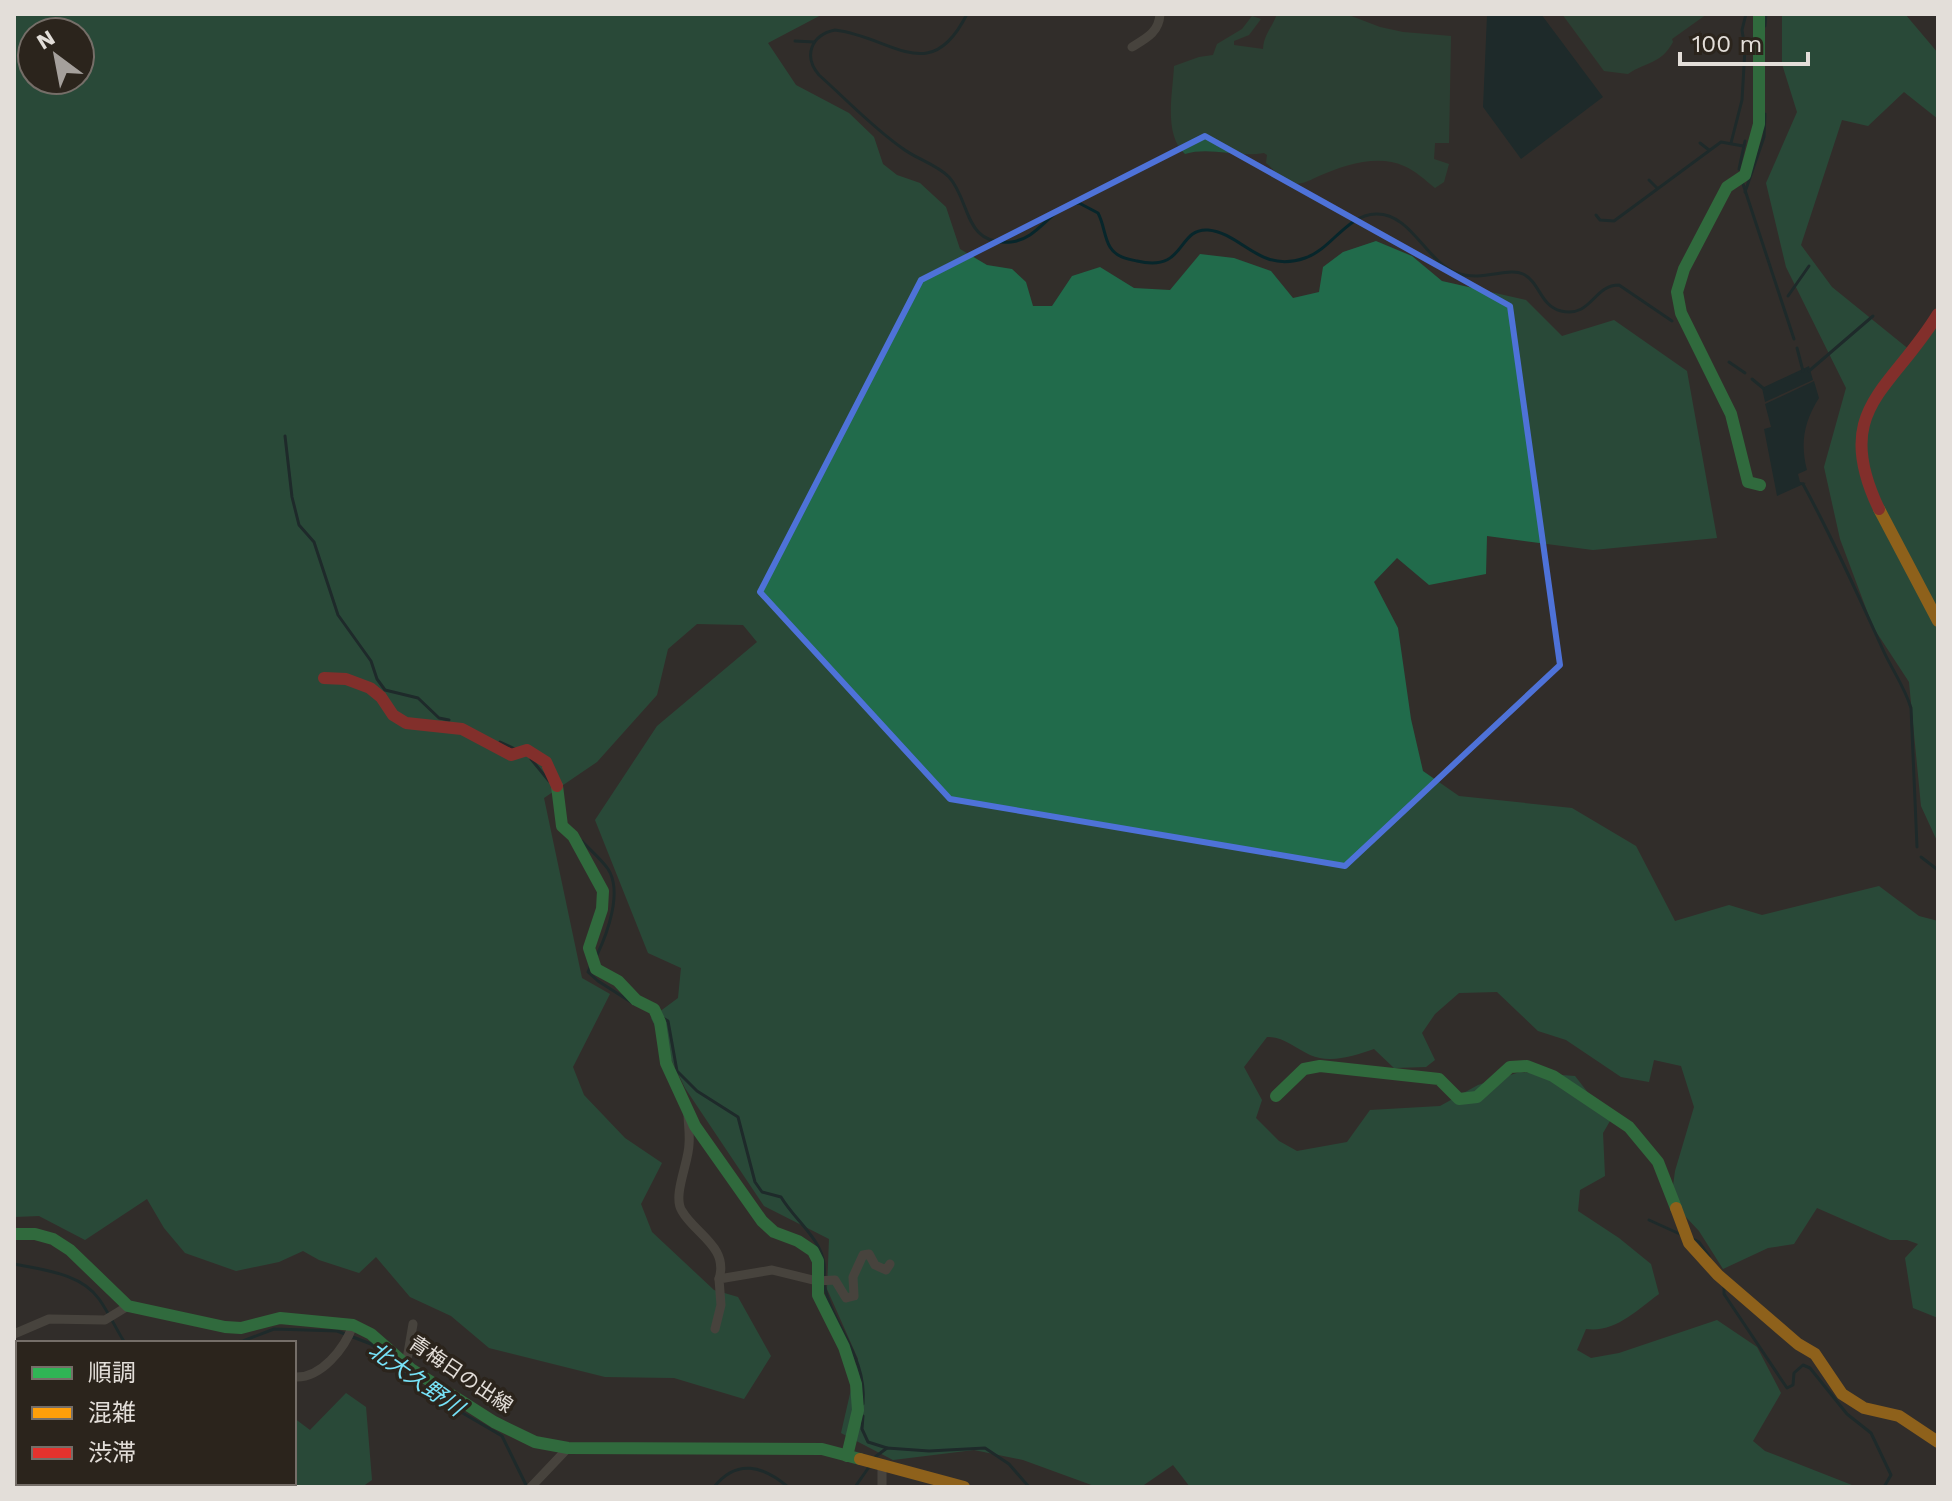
<svg xmlns="http://www.w3.org/2000/svg" width="1952" height="1501" font-family="'Work Sans','Noto Sans JP',sans-serif">
<rect width="100%" height="100%" fill="#322e2a"/>
<g fill="#24563e">
<path d="M1277,14H1346L1380,27L1403,32L1451,36L1449,143H1435L1434,159L1449,164L1444,182L1435,188C1425,180 1416,171 1404,166C1378,154 1344,165 1319,176C1310,180 1301,186 1290,183C1281,180 1274,169 1266,163L1267,155L1264,153C1237,158 1210,146 1185,154C1163,134 1173,92 1174,66L1199,57L1213,55L1217,44L1242,29L1252,16L1261,19L1249,35L1234,41V45L1263,49C1264,34 1272,28 1277,14Z"/>
<path d="M1562,14H1707L1672,39L1673,42C1660,65 1647,61 1628,74L1604,71Z"/>
</g>
<g fill="#216b4b" fill-rule="evenodd">
<path d="M14,14H823L768,43L796,85L849,113L874,137L883,164L897,175L920,183L946,207L960,249L987,265L1012,269L1026,282L1033,306H1052L1072,276L1100,267L1134,288L1170,290L1200,254L1234,258L1271,271L1293,298L1319,292L1323,267L1343,252L1376,241L1412,256L1442,281L1526,300L1562,336L1614,320L1687,371L1717,538L1593,550L1487,536L1486,574L1429,585L1397,558L1374,582L1398,628L1411,719L1423,771L1459,796L1572,808L1636,846L1675,921L1729,905L1762,915L1879,886L1919,916L1938,921V1318L1913,1308L1905,1258L1918,1244L1907,1240H1890L1817,1208L1794,1244L1768,1248L1723,1269L1699,1231L1671,1201L1675,1171L1694,1107L1681,1066L1654,1060L1649,1082L1621,1077L1566,1040L1538,1031L1497,992L1459,993L1435,1014L1422,1033L1435,1060L1426,1067L1394,1068L1374,1049C1354,1056 1330,1064 1310,1055C1295,1048 1284,1037 1267,1037L1244,1067L1262,1100L1256,1118L1279,1141L1297,1151L1347,1142L1370,1110L1440,1106L1478,1085L1520,1072L1575,1076L1610,1121L1603,1133L1605,1176L1580,1190L1578,1211L1619,1238L1651,1264L1659,1294C1637,1310 1615,1333 1586,1329L1577,1350L1591,1358L1619,1353L1717,1320L1757,1347L1781,1393L1753,1441L1765,1451L1857,1487H1190L1173,1465L1141,1487H1097L1023,1460L974,1450L893,1460L841,1433L858,1359L827,1289L829,1239L764,1206L685,1088L651,1018L678,998L681,968L648,953L595,820L657,726L757,642L743,625L697,624L668,649L657,695L597,762L544,798L582,978L610,994L573,1067L584,1095L625,1138L662,1163L641,1204L652,1232L714,1290L738,1297L771,1356L744,1399L674,1378L605,1377L489,1348L451,1316L410,1297L376,1257L359,1273L319,1260L303,1251L279,1262L236,1271L185,1253L164,1228L147,1199L85,1240L39,1216L14,1217ZM32,32H80V80H32Z"/>
<polygon points="1782,14 1905,14 1938,53 1938,119 1904,92 1868,126 1842,120 1801,245 1832,287 1916,355 1938,325 1938,843 1921,806 1909,682 1873,627 1840,539 1824,467 1846,388 1786,267 1766,183 1797,112 1782,64"/>
<polygon points="14,1353 18,1354 18,1483 294,1483 294,1418 310,1430 346,1393 366,1407 372,1480 362,1487 14,1487"/>
</g>
<g fill="#07262b">
<polygon points="1491,14 1541,14 1603,97 1521,159 1483,107 1487,15"/>
<polygon points="1809,366 1813,380 1765,402 1762,388"/>
<path d="M1814,381L1819,398C1804,422 1800,443 1807,470L1798,474L1800,482L1806,483L1777,496L1764,429L1771,427L1765,404Z"/>
</g>
<g fill="none" stroke-linecap="round" stroke-linejoin="round">
<g stroke="#07262b" stroke-width="3">
<path d="M967,14C930,88 893,37 835,30C811,35 803,56 819,75C846,99 872,127 902,148C916,159 936,164 949,177C971,201 963,246 1011,242C1040,239 1051,205 1079,203L1098,213C1104,224 1104,237 1110,247C1116,257 1127,259 1137,261C1187,273 1176,228 1208,230C1242,233 1259,274 1305,258C1332,249 1346,215 1376,214C1411,213 1426,262 1457,273C1482,282 1508,267 1523,274C1540,282 1540,306 1561,311C1592,318 1593,285 1619,285L1672,321"/>
<polyline points="1765,26 1766,14"/>
<polyline points="795,41 814,42"/>
<polyline points="1700,143 1709,150"/>
<polyline points="1731,143 1742,100 1745,49 1742,30 1746,14"/>
<polyline points="1739,169 1745,141"/>
<polyline points="1649,180 1657,188"/>
<polyline points="1743,184 1794,339"/>
<polyline points="1745,192 1764,137 1765,114"/>
<polyline points="1596,215 1600,220 1614,221 1721,142 1743,146"/>
<polyline points="1788,296 1809,266"/>
<polyline points="1797,348 1803,371"/>
<polyline points="1729,362 1745,373"/>
<polyline points="1809,371 1873,316"/>
<polyline points="1752,379 1763,388"/>
<polyline points="285,436 292,497 299,525 314,542 338,615 371,661 377,679 385,690 418,698 439,718 449,720"/>
<path d="M1803,484C1833,539 1858,595 1884,652C1893,671 1905,688 1911,708L1917,847"/>
<polyline points="500,742 515,749"/>
<polyline points="531,759 549,781"/>
<path d="M582,841C590,850 601,859 608,869C623,892 607,934 597,955"/>
<polyline points="1921,857 1938,870"/>
<polyline points="591,965 588,972 598,981 634,1004"/>
<path d="M663,1018L668,1021L677,1071L697,1091L738,1117L755,1182L762,1192L781,1197C797,1224 829,1243 824,1277"/>
<polyline points="1649,1220 1682,1235"/>
<polyline points="1693,1239 1699,1242 1709,1256"/>
<path d="M14,1264C43,1270 81,1273 99,1299C109,1313 116,1329 125,1343"/>
<path d="M824,1284C833,1327 867,1356 863,1404"/>
<polyline points="1724,1285 1724,1294 1787,1388 1793,1385 1794,1373 1803,1365 1810,1368 1847,1414 1871,1433 1891,1475 1884,1487"/>
<polyline points="225,1343 243,1341 274,1329 306,1330 337,1331 371,1344 397,1369 430,1394 502,1436 527,1487"/>
<polyline points="863,1416 862,1429 868,1442 887,1448"/>
<polyline points="875,1457 887,1448 929,1451 985,1448 1009,1464 1029,1487"/>
<path d="M714,1487C737,1458 763,1466 788,1487"/>
<polyline points="855,1487 869,1467"/>
</g>
<g stroke="#635e56" stroke-width="9">
<path d="M1132,47C1147,38 1159,32 1160,14"/>
<path d="M688,1113C688,1123 690,1134 689,1144C689,1162 672,1196 682,1211C695,1234 729,1247 719,1279"/>
<polyline points="715,1329 721,1305 719,1279 772,1270 817,1281 835,1280 846,1298 854,1296 853,1277 863,1255 869,1254 875,1265 886,1270 890,1264"/>
<polyline points="14,1334 49,1319 105,1320 128,1306"/>
<polyline points="406,1365 413,1324"/>
<path d="M294,1377C321,1379 345,1348 353,1325"/>
<polyline points="531,1487 568,1448"/>
<polyline points="882,1487 882,1465"/>
</g>
<g stroke="#30b455" stroke-width="12">
<polyline points="1759,14 1759,124 1745,175 1727,187 1684,269 1677,292 1681,313 1731,414 1748,482 1760,485"/>
<polyline points="557,786 562,826 573,836 603,891 602,909 589,948 596,969 618,981 636,1000 654,1009 660,1022 666,1063 695,1126 762,1221 774,1232 798,1241 813,1251 818,1261 818,1295 844,1347 856,1384 858,1410 847,1456"/>
<polyline points="1276,1096 1304,1069 1320,1066 1439,1079 1459,1099 1477,1097 1510,1067 1527,1066 1553,1076 1629,1127 1658,1162 1676,1208"/>
<polyline points="14,1234 35,1234 53,1239 70,1250 128,1306 225,1327 241,1328 280,1318 353,1325 371,1334 411,1369 494,1422 535,1442 568,1448 822,1449 860,1459"/>
</g>
<g stroke="#ff9f0a" stroke-width="12">
<polyline points="1879,509 1938,621"/>
<polyline points="1676,1208 1689,1243 1718,1275 1798,1344 1815,1354 1842,1394 1864,1408 1899,1416 1938,1442"/>
<polyline points="860,1459 964,1487"/>
</g>
<g stroke="#e5322d" stroke-width="12">
<path d="M1879,509C1831,409 1891,391 1938,314"/>
<polyline points="324,678 346,679 370,688 381,697 393,715 406,723 462,729 511,755 527,750 546,762 557,786"/>
</g>
</g>
<path d="M0 0H1952V1501H0ZM1205,136L1510,306L1560,665L1345,866L950,799L760,592L921,280Z" fill="#322e2a" fill-opacity=".55" fill-rule="evenodd"/>
<path fill="none" stroke="#4e72d8" stroke-width="6" stroke-linejoin="round" d="M1205,136L1510,306L1560,665L1345,866L950,799L760,592L921,280Z"/>
<g text-anchor="middle" dominant-baseline="central" stroke-width="7" stroke-linejoin="round" paint-order="stroke">
<g font-size="20" fill="#e3ded9" stroke="#2b241c">
<text transform="translate(461 1374) rotate(34)">青梅日の出線</text>
</g>
<g font-size="22" font-style="italic" fill="#77e3f9" stroke="#2b241c">
<text transform="translate(416 1379) rotate(35)">北大久野川</text>
</g>
</g>
<rect width="1952" height="1501" fill="none" stroke="#e3ded9" stroke-width="32"/>
<rect x="16" y="1341" width="280" height="144" fill="#2b241c" stroke="#756e68" stroke-width="2"/>
<rect x="32" y="1367" width="40" height="12" fill="#30b455" stroke="#756e68" stroke-width="2"/>
<text x="88" y="1381" font-size="24" fill="#e3ded9">順調</text>
<rect x="32" y="1407" width="40" height="12" fill="#ff9f0a" stroke="#756e68" stroke-width="2"/>
<text x="88" y="1421" font-size="24" fill="#e3ded9">混雑</text>
<rect x="32" y="1447" width="40" height="12" fill="#e5322d" stroke="#756e68" stroke-width="2"/>
<text x="88" y="1461" font-size="24" fill="#e3ded9">渋滞</text>
<g transform="translate(56 56) rotate(328)"><circle r="38" fill="#2b241c" stroke="#756e68" stroke-width="2"/>
<path d="M0-6L14 30L0 20L-14 30Z" fill="#a5a09c"/>
<text y="-12" font-size="22" font-weight="bold" text-anchor="middle" fill="#e3ded9">N</text>
</g>
<path d="M1680 52v12h128v-12" fill="none" stroke="#e3ded9" stroke-width="4"/>
<text x="1692" y="52" font-size="24" fill="#e3ded9" stroke="#2b241c" stroke-width="6" paint-order="stroke">100 m</text>
</svg>
